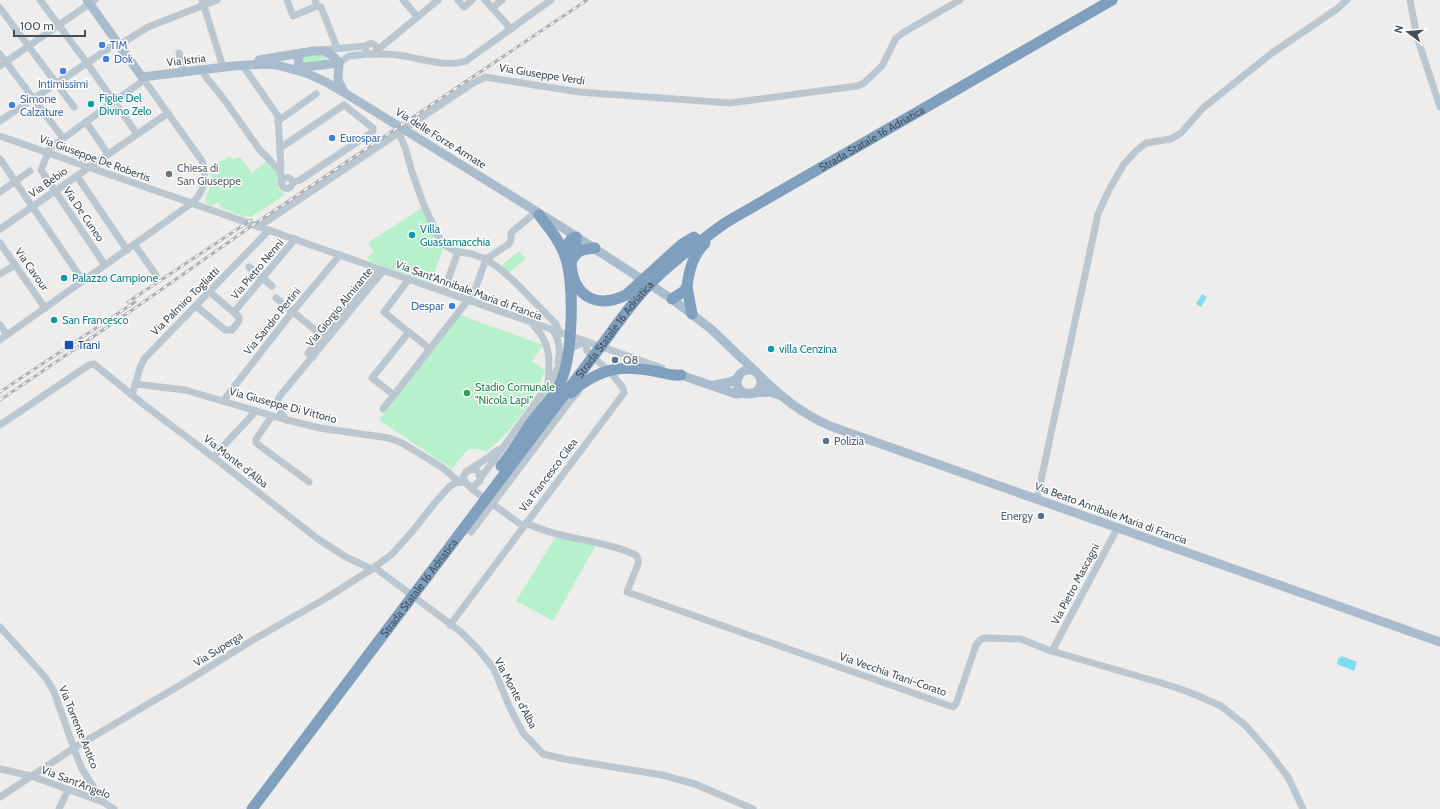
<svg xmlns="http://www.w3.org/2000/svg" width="1440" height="809" font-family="Cabin,sans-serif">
<rect width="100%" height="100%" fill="#efecec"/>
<g fill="#b6f1cc">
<polygon points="322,52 326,56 326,59 324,62 303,64 301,58"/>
<path d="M230,156L232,159L240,157L252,173L267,161L277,173L278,187L285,195L251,217L248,215L245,217L221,208L220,204L216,203L213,206L207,204L205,198C211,188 212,178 210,167Z"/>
<polygon points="423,207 444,246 431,283 369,261 367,257 374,252 368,243"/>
<polygon points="519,251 526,259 508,273 502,265"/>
<path d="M460,315L543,345L532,361L545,370C533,403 513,430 486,452L480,449L467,450L452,469L379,420Z"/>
<polygon points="556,536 596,545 553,621 516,601"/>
</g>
<g fill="#7fdbf2">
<polygon points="1202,294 1207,297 1201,307 1196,304"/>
<polygon points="1342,656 1357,662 1354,671 1337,664 1338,659"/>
</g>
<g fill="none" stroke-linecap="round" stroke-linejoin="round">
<g stroke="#bbc7d0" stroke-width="7">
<polyline points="40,0 87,63 137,134"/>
<polyline points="202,0 223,67"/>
<polyline points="287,0 293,16 317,6"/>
<polyline points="315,0 317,6 321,7 337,48"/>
<polyline points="403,0 417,16"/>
<polyline points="458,0 464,7 472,0"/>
<polyline points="485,0 511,29"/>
<polyline points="1410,0 1417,37 1440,107"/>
<polyline points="0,8 74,107"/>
<polyline points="492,8 502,0"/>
<circle cx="371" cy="49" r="5.5"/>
<polyline points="119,45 148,27 217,0"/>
<polyline points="321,50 366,46"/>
<polyline points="375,52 438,0"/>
<polyline points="179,53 184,72"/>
<polyline points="0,54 63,138"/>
<path d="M372,54C381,54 389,54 398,55C420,58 444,68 466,61L551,0"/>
<polyline points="339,63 349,56 370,54"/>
<polyline points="0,66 95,0"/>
<polyline points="243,66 278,116 281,168 280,171 282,182"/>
<polyline points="203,70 206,77 226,102 259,149 280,171"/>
<polyline points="0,121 117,43"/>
<polyline points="278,121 316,94"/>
<polyline points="86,122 108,154"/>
<polyline points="399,134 405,147 412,172 423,203 438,236 446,246 455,251 472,254 486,259 500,269 515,282 556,324 560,334"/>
<path d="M0,136C221,212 441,292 662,368"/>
<polyline points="280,148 344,105 373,128 373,131 371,133 300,180 293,182"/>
<polyline points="0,159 83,281"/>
<polyline points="77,176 127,250"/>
<circle cx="287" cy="183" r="5.5"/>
<polyline points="0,192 30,171"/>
<polyline points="258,227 470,85 485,77 579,92 730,103 857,86 864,83 882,66 896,38 906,31 960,0"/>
<polyline points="0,229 168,113"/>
<polyline points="0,243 45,308"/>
<polyline points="134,244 156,275"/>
<polyline points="105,265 41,170 50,148 144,80"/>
<polyline points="249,267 272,286"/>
<polyline points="0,274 15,265"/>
<polyline points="444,291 458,252"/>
<polyline points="276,298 325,338"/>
<polyline points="471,301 486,259 509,244 511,240 511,233 513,231 535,213"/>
<polyline points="196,306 225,330 232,330 239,321 239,317 210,292"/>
<polyline points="234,312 295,239"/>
<polyline points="0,325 7,335"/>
<path d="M534,326C551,343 550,361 548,383"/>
<polyline points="406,330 384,312 409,279"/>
<path d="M554,332C560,342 561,351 558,362"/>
<path d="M0,340L192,203C204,192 208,177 202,161L142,77"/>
<polyline points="430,349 409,332 372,378 394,395 468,300"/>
<polyline points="313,357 308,353 378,269"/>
<polyline points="135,384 185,390 287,420 320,428 389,438 402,443 443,468 459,482"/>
<polyline points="132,395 140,368 144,359 269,230"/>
<polyline points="223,401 293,311 340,255"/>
<polyline points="383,409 394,395"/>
<polyline points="272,416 256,439 256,443 309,482"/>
<path d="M287,420C280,413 275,407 279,397L383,271"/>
<polyline points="0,425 89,365 94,364 143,404 213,457 318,539 346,557 372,569"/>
<polyline points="213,457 256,411"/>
<polyline points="469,470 483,461 498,450"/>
<polyline points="480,479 531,409 553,377 565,355 573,347 585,342"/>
<polyline points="469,486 474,486 480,481 479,473 475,469 469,470 466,472 463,477 465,482 473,490 523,526"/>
<polyline points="1037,499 1098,214 1109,190 1124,164 1136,151 1146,143 1171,139 1181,133 1203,108 1272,53 1337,9 1347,0"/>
<path d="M526,523C561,540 601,539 636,555L638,559V564L627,592L950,706L953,707L956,704L976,645L980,640L984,638L1021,639L1048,650L1165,684L1189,692L1221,706L1245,725L1268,751L1288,777L1303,809"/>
<polyline points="471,532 571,400 578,392"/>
<polyline points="374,567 461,632 479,650 494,669 509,706 523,733 543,754 564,759 662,775 695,784 753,809"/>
<polyline points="450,625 624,393 623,388 612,374 587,351 585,342"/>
<polyline points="0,627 46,678 54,692 76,754 82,769 103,802"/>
<polyline points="1052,651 1118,527"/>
<polyline points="0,769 31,776 103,802 114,809"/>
<polyline points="0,797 74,748 192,678 251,641 323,600 372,569 392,554 411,533 434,504 449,487 455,483 465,482"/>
<polyline points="59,809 68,790"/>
</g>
<g stroke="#a9bcce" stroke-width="9">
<polyline points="87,0 142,77 233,66 266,64 277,65 306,73"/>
<polyline points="259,60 301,53"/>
<polyline points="339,63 338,80 344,92"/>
<path d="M302,67L299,64L298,60L301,53C320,50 326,47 339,63"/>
<polyline points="303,67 306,73 326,82 353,98 560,226 672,299 711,329 756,372"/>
<polyline points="297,68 339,63"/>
<circle cx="749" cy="382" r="12"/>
<polyline points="681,375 736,394 747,393"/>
<path d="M759,375C781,397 801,413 830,426L1440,642"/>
<polyline points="714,385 730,382 738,378"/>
<polyline points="751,393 770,392 779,395"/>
</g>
<g stroke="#7f9fbf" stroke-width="11">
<path d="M565,256C567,247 567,240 576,237C577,245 571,252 571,261C572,295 595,310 626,295L681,245L694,237"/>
<path d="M572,260C578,250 583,249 595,248"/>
<polyline points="672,299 683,292 687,287"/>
<path d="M692,314L687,287C689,270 693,255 705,243"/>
<path d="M571,393C582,382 601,371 617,369C629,367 643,369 654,371C665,373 670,376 681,375"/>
<path d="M501,466C512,453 521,438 530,424C540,411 552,398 559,385C573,361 575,282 565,256C560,241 549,228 539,215"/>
<path id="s1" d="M252,809L598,350C614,329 629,306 647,287C671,262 698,243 725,223L1112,0"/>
</g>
<g stroke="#aeb1b7" stroke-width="3">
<g id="rail">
<polyline points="128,302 251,220"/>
<polyline points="0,392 135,302"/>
<polyline points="0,400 138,306 253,225 587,0"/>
</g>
</g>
<use href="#rail" stroke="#fff" stroke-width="1.5" stroke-dasharray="4.5" stroke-linecap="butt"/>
</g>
<g fill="#3f7fe0" stroke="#fff" stroke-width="1.5">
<circle cx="102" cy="45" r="4"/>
<circle cx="106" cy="59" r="4"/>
<circle cx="63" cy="71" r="4"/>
<circle cx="12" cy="105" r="4"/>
<circle cx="332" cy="138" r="4"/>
<circle cx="452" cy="306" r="4"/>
</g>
<g fill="#0f9aa8" stroke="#fff" stroke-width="1.5">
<circle cx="91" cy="104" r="4"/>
<circle cx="412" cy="235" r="4"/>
<circle cx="64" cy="278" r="4"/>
<circle cx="54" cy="320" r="4"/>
<circle cx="771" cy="349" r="4"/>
</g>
<circle fill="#6b7280" stroke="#fff" stroke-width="1.5" cx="169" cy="174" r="4"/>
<rect fill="#1a4fb4" stroke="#fff" stroke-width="1.5" x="64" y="340" width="10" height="10" rx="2"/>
<g fill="#5c6f8a" stroke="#fff" stroke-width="1.5">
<circle cx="615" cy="360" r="4"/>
<circle cx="826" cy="441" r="4"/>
<circle cx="1041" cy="516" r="4"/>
</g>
<circle fill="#2e9e5b" stroke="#fff" stroke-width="1.5" cx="467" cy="393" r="4"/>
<g text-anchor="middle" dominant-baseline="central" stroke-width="3" stroke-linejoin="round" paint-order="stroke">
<g font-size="11" fill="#366cbe" stroke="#fff" text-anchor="start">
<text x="110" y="45">TIM</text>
<text x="114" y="59">Dok</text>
<text x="63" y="84" text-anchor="middle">Intimissimi</text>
<text x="20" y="99">Simone<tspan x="20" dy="13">Calzature</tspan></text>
<text x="340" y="138">Eurospar</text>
<text x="444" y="306" text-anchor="end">Despar</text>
</g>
<g font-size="11" fill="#43505b" stroke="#fff">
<text transform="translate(186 60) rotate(-7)">Via Istria</text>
<text transform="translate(542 74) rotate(9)">Via Giuseppe Verdi</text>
<text transform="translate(441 138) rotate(32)">Via delle Forze Armate</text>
<text stroke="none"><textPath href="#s1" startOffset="925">Strada Statale 16 Adriatica</textPath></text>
<text transform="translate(95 158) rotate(20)">Via Giuseppe De Robertis</text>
<text transform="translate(48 182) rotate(-35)">Via Bebio</text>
<text transform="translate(84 214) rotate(56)">Via De Cuneo</text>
<text transform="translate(32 269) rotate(55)">Via Cavour</text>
<text transform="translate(257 269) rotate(-50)">Via Pietro Nenni</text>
<text transform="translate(469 290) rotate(20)">Via Sant'Annibale Maria di Francia</text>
<text transform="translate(185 301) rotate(-45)">Via Palmiro Togliatti</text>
<text transform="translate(339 307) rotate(-51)">Via Giorgio Almirante</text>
<text transform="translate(272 321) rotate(-51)">Via Sandro Pertini</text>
<text stroke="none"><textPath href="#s1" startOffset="601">Strada Statale 16 Adriatica</textPath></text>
<text transform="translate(283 405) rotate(15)">Via Giuseppe Di Vittorio</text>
<text transform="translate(236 461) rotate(38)">Via Monte d'Alba</text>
<text transform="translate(548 475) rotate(-53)">Via Francesco Cilea</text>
<text transform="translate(1111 513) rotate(20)">Via Beato Annibale Maria di Francia</text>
<text transform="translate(1075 584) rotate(-62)">Via Pietro Mascagni</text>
<text stroke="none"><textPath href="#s1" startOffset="277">Strada Statale 16 Adriatica</textPath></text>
<text transform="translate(218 649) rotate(-32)">Via Superga</text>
<text transform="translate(893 674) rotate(19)">Via Vecchia Trani-Corato</text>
<text transform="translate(516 693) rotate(62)">Via Monte d'Alba</text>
<text transform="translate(79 727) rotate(68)">Via Torrente Antico</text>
<text transform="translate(76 782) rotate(21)">Via Sant'Angelo</text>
</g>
<g font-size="11" fill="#0d838f" stroke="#fff" text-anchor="start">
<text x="99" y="98">Figlie Del<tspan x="99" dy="13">Divino Zelo</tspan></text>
<text x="420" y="229">Villa<tspan x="420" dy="13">Guastamacchia</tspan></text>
<text x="72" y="278">Palazzo Campione</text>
<text x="62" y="320">San Francesco</text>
<text x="779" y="349">villa Cenzina</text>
</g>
<g font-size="11" fill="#5b616d" stroke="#fff" text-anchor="start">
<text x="177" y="168">Chiesa di<tspan x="177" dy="13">San Giuseppe</tspan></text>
</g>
<g font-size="11" fill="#164399" stroke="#fff" text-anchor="start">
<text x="78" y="345">Trani</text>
</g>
<g font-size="11" fill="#4e5e75" stroke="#fff" text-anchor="start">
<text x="623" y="360">Q8</text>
<text x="834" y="441">Polizia</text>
<text x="1033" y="516" text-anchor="end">Energy</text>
</g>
<g font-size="11" fill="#27864d" stroke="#fff" text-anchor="start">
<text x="475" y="387">Stadio Comunale<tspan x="475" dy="13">"Nicola Lapi"</tspan></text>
</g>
</g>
<g transform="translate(1408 32) rotate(286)" stroke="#ffffff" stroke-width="3" paint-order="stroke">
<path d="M0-3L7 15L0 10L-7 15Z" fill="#43505b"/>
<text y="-6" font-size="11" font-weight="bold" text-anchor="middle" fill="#43505b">N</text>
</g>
<path d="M14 30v6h71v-6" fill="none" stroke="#43505b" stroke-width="2"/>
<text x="20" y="30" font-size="12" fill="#43505b" stroke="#ffffff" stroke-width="3" paint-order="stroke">100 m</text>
</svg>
